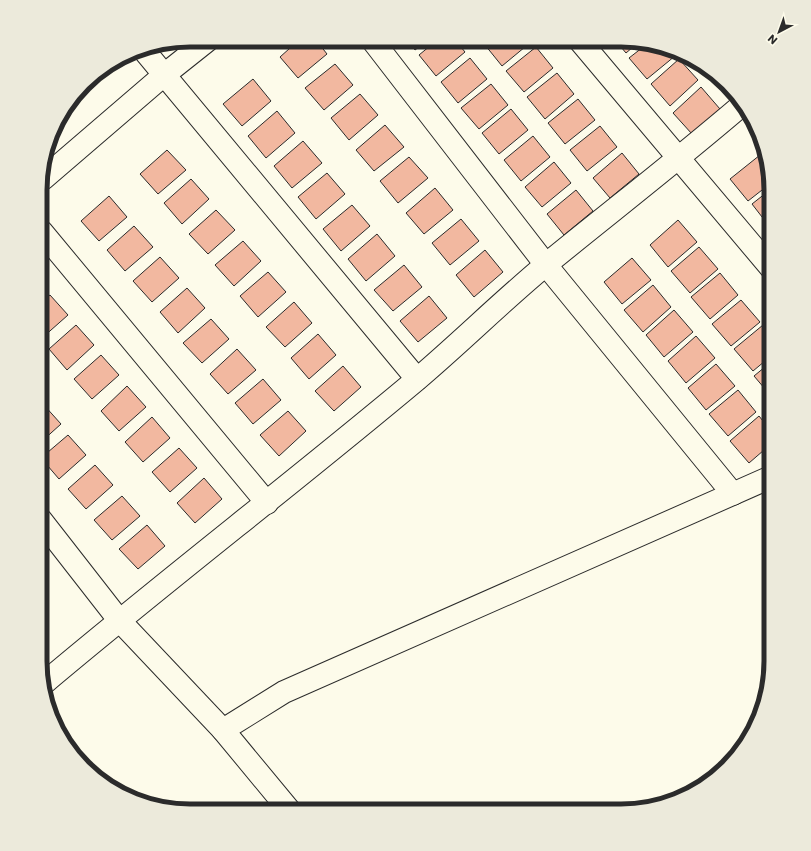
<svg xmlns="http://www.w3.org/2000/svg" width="811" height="851" font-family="Poppins,sans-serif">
<rect width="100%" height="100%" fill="#fdfbea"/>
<g fill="#f2b8a0" stroke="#2b2b2b">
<polygon points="299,40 316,40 327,54 298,78 280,57"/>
<polygon points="408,41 427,41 415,50"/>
<polygon points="436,41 456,41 465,52 436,76 419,55"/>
<polygon points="490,41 531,41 531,42 502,66 485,45"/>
<polygon points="616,41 640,41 626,53"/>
<polygon points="647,44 672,52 675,56 647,79 629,58"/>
<polygon points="536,47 553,68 524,92 506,71"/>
<polygon points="470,58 487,79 458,103 441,82"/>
<polygon points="679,59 698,80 670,106 651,84"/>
<polygon points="335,64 353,85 324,110 305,88"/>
<polygon points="557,73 574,94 545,119 527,97"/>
<polygon points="253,79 271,101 242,126 223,104"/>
<polygon points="491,84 508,105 479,129 461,108"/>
<polygon points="701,87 720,109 692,134 673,113"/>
<polygon points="360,94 378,115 349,140 331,118"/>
<polygon points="578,99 595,120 565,144 548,123"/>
<polygon points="511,109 528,130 499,154 482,133"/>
<polygon points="277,111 295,133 266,158 248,136"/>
<polygon points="385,125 404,147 374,171 356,150"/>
<polygon points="600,126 617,147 587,171 570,150"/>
<polygon points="533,136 550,157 521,181 504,160"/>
<polygon points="303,141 322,163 292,188 274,166"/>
<polygon points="167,150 186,170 158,194 140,174"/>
<polygon points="622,153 639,174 610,198 593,178"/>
<polygon points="760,155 767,164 771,183 748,201 730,179"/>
<polygon points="409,157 428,178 398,203 380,181"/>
<polygon points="554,162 571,183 542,207 525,187"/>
<polygon points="327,173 345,194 316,219 298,197"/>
<polygon points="191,179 209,199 182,224 164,203"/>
<polygon points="435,188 453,210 424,234 406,213"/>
<polygon points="771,189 771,225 769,226 752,204"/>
<polygon points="576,190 593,211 564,235 547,214"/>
<polygon points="109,196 127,217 99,241 81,221"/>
<polygon points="352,205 370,226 341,251 323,229"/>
<polygon points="216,210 235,230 208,254 189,234"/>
<polygon points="461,219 479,241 450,265 432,243"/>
<polygon points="678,220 697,242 668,267 650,245"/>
<polygon points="134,226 153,247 125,271 107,250"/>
<polygon points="377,234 395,256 366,281 348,259"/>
<polygon points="243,241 261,261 234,286 215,265"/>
<polygon points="699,247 718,269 690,293 671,271"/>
<polygon points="485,250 503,272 474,297 456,275"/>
<polygon points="160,257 179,278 152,302 133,281"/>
<polygon points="632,258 651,280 622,304 604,282"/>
<polygon points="404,265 422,287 393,311 374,290"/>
<polygon points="268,272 286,292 258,317 240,296"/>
<polygon points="720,273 738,295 710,319 691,297"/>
<polygon points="653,285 671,307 643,332 624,310"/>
<polygon points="187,288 205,308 178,333 160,312"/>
<polygon points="50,295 68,315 42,338 42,301"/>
<polygon points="429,296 447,318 418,342 400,321"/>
<polygon points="741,300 760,322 731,346 712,324"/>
<polygon points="294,302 312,323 285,347 266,327"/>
<polygon points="674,310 693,332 664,357 646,335"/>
<polygon points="211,319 229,339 202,363 183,343"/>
<polygon points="76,325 94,345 67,370 49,349"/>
<polygon points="763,325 771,334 771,356 753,371 734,349"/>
<polygon points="318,334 336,355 309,379 291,358"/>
<polygon points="696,336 715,358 686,383 668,361"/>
<polygon points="237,349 256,370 228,394 210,374"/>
<polygon points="101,355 119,375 92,399 74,379"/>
<polygon points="771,362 771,396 754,376"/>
<polygon points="716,364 735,386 706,410 688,388"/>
<polygon points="343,366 361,387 334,411 315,391"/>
<polygon points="263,379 281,400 253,424 235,403"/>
<polygon points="127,386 146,407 119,431 101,411"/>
<polygon points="738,390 756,412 728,436 709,414"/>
<polygon points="42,404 43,404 61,424 41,442"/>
<polygon points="288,411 306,431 279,456 260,435"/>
<polygon points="759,416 771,431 771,444 749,463 730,441"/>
<polygon points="152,417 170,438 143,462 125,442"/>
<polygon points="68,435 86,455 59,479 41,458"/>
<polygon points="179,448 197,468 170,492 152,472"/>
<polygon points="95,465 113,485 86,509 68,489"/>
<polygon points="204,478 222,499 195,523 177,503"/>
<polygon points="122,496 140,516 112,540 94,520"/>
<polygon points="147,525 165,546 138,569 119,549"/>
</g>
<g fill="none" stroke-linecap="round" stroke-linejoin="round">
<g stroke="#2b2b2b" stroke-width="24">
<g id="minor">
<polyline points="373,41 546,265 733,494"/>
<polyline points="580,41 771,268"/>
<polyline points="142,48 417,379"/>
<polyline points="43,179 164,75 208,40"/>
<polyline points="42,232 267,503"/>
<polyline points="41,520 119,620 223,730 290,811"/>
<path d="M43,684C165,581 292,484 415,381C460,343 502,301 548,263C613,210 679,159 743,104"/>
<polyline points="223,730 284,692 771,477"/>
</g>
</g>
<use href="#minor" stroke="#fdfbea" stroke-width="22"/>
</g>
<path d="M0 0H811V851H0ZM190 47H621A143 143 0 0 1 764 190V661A143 143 0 0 1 621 804H190A143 143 0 0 1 47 661V190A143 143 0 0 1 190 47Z" fill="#eceadb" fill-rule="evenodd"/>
<path fill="none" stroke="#2b2b2b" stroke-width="5" d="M190 47H621A143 143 0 0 1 764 190V661A143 143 0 0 1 621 804H190A143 143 0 0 1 47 661V190A143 143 0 0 1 190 47Z"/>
<g transform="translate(779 32) rotate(221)" stroke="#fdfbea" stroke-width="3" paint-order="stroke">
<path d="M0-3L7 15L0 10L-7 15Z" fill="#2b2b2b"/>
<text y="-6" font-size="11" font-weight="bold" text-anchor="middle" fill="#2b2b2b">N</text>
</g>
</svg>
